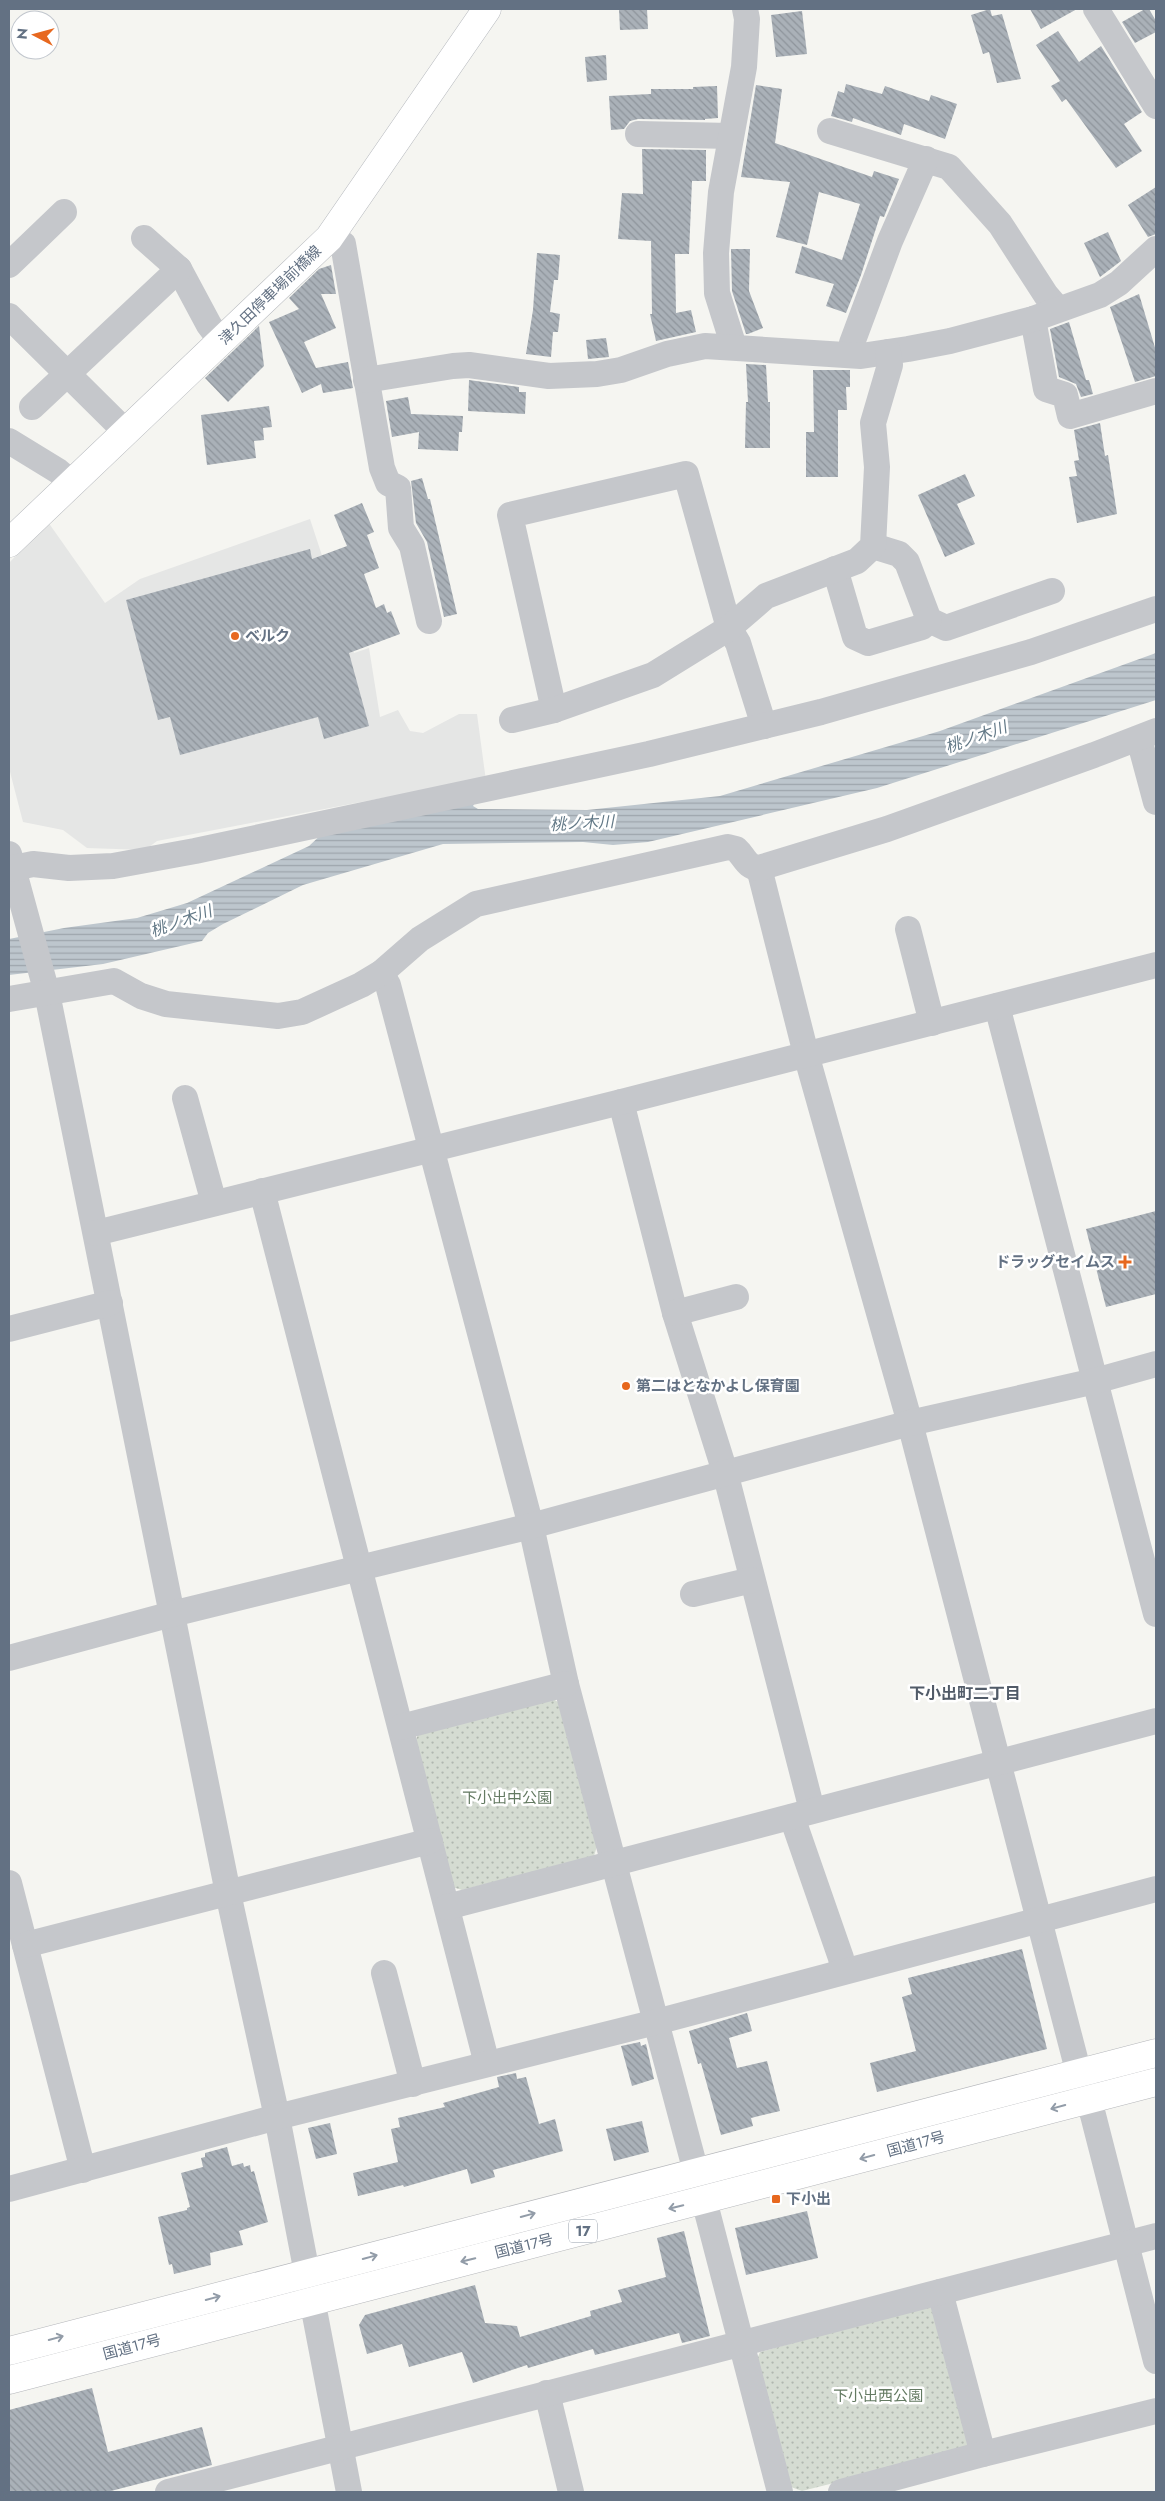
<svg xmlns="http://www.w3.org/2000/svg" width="1165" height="2501" font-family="Jost,'Noto Sans JP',sans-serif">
<defs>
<pattern id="park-dots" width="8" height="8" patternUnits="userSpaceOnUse" patternTransform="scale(1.25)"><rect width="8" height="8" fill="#d5dcd2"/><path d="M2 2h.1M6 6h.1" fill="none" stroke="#b0b7b0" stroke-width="1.8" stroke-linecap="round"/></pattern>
<pattern id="water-rules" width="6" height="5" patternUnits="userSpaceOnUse" patternTransform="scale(1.25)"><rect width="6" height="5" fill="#bdc6cd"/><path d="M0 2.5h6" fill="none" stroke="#9da5ac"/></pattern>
<pattern id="building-back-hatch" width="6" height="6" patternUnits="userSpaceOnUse" patternTransform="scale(1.25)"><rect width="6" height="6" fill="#aab1b8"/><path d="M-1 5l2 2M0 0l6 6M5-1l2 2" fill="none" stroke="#8e949b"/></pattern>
</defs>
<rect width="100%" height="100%" fill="#f5f5f1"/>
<polygon fill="#e5e6e5" points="310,519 354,653 369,648 380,717 398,710 410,731 423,733 459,714 477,714 486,781 382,798 157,841 145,850 87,848 63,830 23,822 9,768 9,563 48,522 105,603 140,579"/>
<g fill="url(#park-dots)">
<polygon points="548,1696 558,1702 597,1846 594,1856 462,1890 452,1887 416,1739 420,1731"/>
<polygon points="927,2306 936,2310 973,2448 802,2491 791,2487 756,2361 760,2352"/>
</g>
<polygon fill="url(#water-rules)" points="1156,653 1156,700 877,788 648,842 613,845 583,842 443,844 303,885 223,924 208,933 202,941 103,964 9,975 9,939 64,928 137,918 187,903 309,846 324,832 478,797 473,806 478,809 587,810 720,796 940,731"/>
<g fill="url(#building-back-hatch)">
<polygon points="619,9 647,9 648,29 620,30"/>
<polygon points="990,9 992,16 1002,14 1021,79 997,83 989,52 983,54 971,15"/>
<polygon points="1030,9 1077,9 1041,29"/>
<polygon points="1145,9 1149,9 1156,21 1156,32 1135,43 1122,22"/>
<polygon points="802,11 807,54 776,57 771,15"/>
<polygon points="1058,31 1079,62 1101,46 1142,112 1124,124 1142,151 1116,168 1066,99 1062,102 1051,86 1060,81 1036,45"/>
<polygon points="606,55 607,80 587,82 585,57"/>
<polygon points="846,84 882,94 885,86 929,101 931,95 957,104 945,139 904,124 901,135 853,118 852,122 831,116 838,91 844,93"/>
<polygon points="756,85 782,89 775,143 872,177 874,171 899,179 884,217 880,216 861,275 846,313 826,306 834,284 795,273 802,246 842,260 860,204 819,192 807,245 776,237 790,182 741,177"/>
<polygon points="717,86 718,118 705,119 705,120 638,119 630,121 624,129 611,130 609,96 651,94 651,89 693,89 693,87"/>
<polygon points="642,149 706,150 706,181 692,181 689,254 675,254 676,313 691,310 696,332 656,341 650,314 652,314 651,241 618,239 622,193 643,194"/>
<polygon points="1156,187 1156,234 1148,237 1128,205"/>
<polygon points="1108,232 1121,261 1100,277 1084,243"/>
<polygon points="731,249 750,249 749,291 763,328 748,334 746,334 732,291"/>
<polygon points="537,253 560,255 558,280 554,280 550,312 560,314 558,332 553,332 551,357 526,354 533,310"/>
<polygon points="331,265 336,294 321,294 336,328 304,342 316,368 348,362 353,388 323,393 321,384 302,393 269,322 299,309 289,298 319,269"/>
<polygon points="1139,294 1156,351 1156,376 1135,382 1110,307"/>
<polygon points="1069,322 1086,380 1089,380 1093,394 1081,397 1076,384 1059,377 1050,329"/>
<polygon points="259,326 264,366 228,402 205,378"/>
<polygon points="606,338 609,357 588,359 586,340"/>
<polygon points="746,364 766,365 768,402 770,402 770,448 745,448 746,402 748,402"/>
<polygon points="813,370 850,370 850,387 846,387 847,410 838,410 838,477 806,477 806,432 814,432"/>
<polygon points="469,380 519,387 519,392 526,392 525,414 468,411"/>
<polygon points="408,397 411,414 463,416 462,432 459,432 458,451 418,449 419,432 392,437 386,401"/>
<polygon points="269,406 272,427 263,428 264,440 254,441 256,458 207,465 201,415"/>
<polygon points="1100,423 1105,456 1108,455 1117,514 1077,523 1069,477 1077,476 1074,461 1079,460 1074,430"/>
<polygon points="965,474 975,496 957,504 975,544 945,557 918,495"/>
<polygon points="422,478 428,499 430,499 457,614 444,617 427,542 416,523 411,481"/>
<polygon points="362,503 374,532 367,535 379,568 364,574 376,608 384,604 387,613 391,611 400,634 349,653 369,726 324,739 318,717 180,755 170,717 158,720 126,600 310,549 312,559 347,546 334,515"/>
<polygon points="1156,1211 1156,1294 1106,1307 1086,1229"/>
<polygon points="1022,1949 1047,2049 877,2092 870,2063 916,2051 902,1997 912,1994 908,1978"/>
<polygon points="747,2013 752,2031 729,2038 737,2068 767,2061 780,2111 751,2118 753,2126 721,2135 701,2063 698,2064 689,2031"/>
<polygon points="640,2042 641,2046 646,2044 654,2079 632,2086 621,2046"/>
<polygon points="516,2073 517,2079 526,2077 539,2124 555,2119 563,2151 493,2170 495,2177 471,2184 467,2169 404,2187 403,2185 358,2196 353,2173 398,2162 391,2129 400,2127 398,2118 445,2107 443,2103 499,2087 497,2077"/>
<polygon points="642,2121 649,2152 614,2161 606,2129"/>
<polygon points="330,2123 337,2154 316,2159 308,2128"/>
<polygon points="227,2147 232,2166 243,2163 244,2167 250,2165 251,2172 254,2171 268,2222 239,2231 243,2245 210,2253 211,2265 174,2274 172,2264 169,2265 158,2217 187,2210 187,2208 190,2207 181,2173 203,2167 201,2158 205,2157 205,2153"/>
<polygon points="807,2211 818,2258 746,2275 735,2228"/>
<polygon points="684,2231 710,2336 682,2343 679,2333 595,2355 593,2349 528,2368 527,2365 473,2383 462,2352 409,2367 402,2344 367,2354 359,2325 365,2315 475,2285 485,2323 517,2326 520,2337 591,2316 590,2311 622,2302 618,2290 666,2277 657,2238"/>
<polygon points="92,2388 108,2452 202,2427 212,2465 107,2492 9,2492 9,2410"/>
</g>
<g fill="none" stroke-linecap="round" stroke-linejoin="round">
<g stroke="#b5b8bd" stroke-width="29">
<polyline id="major" points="9,543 329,238 487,9"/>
</g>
<g stroke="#b5b7bb" stroke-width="29">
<g id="highway">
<polyline points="9,2351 1156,2053"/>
<polyline points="9,2380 1156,2082"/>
</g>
</g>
<g stroke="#c5c7cb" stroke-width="26">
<polyline points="1096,9 1156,106"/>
<polyline points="830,131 949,167 1000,224 1046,295 1058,309"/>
<polyline points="638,134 731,136"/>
<polyline points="144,238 179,269 209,325 221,341"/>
<polyline points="329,238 343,244 382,468 388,483 398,488 401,528 412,546 429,621"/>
<polyline points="9,265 64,212"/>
<polyline points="9,316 126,432"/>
<polyline points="1033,319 1046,389 1065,395 1070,416 1156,391"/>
<polyline points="734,347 717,293 716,253 721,192 744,67 747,19 745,9"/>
<polyline points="850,355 852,343 890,241 926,159"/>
<polyline points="366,380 453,366 469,365 549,376 597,374 621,370 667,354 705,346 861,356 908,349 950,341 1033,319 1100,295 1119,283 1156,249"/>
<polyline points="32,407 179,269"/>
<polyline points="9,441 58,471 72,483"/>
<polyline points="873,546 899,554 907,562 929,620 946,628 1052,591"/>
<polyline points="835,569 855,637 868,643 922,627 929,620"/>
<polyline points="554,710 510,515 686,474 729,628 738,643 764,726"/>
<polyline points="512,720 554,710 653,675 729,628 766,596 857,561 873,546 877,467 873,423 890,365 888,352"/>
<polyline points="1139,739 1156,802"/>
<polyline points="9,854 47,993 228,1893 277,2117 349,2492"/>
<polyline points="759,868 806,1054 910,1423 1079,2074 1093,2115 1156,2361"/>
<polyline points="9,869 33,864 69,868 113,866 195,851 649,754 821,712 1031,652 1156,609"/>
<polyline points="908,929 932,1023"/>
<polyline points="381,973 388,985 531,1526 566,1684 696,2172"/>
<path d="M9,999L114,981L141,996L166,1004L278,1016L302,1012L361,985L381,973L420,939L476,904L728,847L736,849C745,857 746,867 759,868L887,829L1094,755L1156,731"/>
<polyline points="997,1006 1156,1614"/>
<polyline points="185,1098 214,1203"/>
<polyline points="621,1102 675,1313 725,1472 812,1810"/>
<polyline points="262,1191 487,2064"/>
<polyline points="96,1233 621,1102 1156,965"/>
<polyline points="675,1313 736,1297"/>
<polyline points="9,1329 110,1303"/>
<polyline points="693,1594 752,1580"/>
<polyline points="9,1658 172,1614 531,1526 910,1423 1095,1381 1156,1364"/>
<polyline points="401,1727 566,1684"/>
<polyline points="792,1817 841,1958 843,1971"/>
<polyline points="9,1883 83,2170"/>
<polyline points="447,1907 1156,1721"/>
<polyline points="25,1945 430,1841"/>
<polyline points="384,1973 413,2084"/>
<polyline points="9,2189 277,2117 656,2022 1156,1889"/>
<polyline points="704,2200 780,2492"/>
<polyline points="940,2292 983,2454"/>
<polyline points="547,2393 571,2492"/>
<polyline points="168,2492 1156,2236"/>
<polyline points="841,2492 983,2454 1156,2411"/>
</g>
<use href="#major" stroke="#fff" stroke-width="28"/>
<use href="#highway" stroke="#fff" stroke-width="28"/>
</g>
<defs><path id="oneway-shaft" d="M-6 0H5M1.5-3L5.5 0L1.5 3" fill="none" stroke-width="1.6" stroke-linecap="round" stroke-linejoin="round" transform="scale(1.25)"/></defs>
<g stroke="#929ca8">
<use href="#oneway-shaft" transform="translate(1058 2107) rotate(165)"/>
<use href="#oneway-shaft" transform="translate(867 2157) rotate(165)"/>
<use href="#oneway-shaft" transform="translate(676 2207) rotate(166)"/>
<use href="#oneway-shaft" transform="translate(528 2215) rotate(-15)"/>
<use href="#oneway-shaft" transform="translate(370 2257) rotate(-15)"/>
<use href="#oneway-shaft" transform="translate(468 2260) rotate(166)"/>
<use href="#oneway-shaft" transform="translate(213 2298) rotate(-15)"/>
<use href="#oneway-shaft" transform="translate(56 2338) rotate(-15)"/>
</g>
<g fill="#e7681f" stroke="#fff" stroke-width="2">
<circle cx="235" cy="636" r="5"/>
<path d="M1122.5 1254.5h5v5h5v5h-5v5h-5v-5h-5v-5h5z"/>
<circle cx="626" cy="1386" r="5"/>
<rect x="771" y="2194" width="10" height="10" rx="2.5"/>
</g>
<g text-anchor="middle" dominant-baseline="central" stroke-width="5" stroke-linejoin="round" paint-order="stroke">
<rect fill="#fff" stroke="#929ca8" stroke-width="1" x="569" y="2219.5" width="28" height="23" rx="4"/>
<g font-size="14" font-weight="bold" fill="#637183">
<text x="583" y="2231">17</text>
</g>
<g font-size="15" fill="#637183" stroke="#fff">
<text transform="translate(270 295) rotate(-44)">津久田停車場前橋線</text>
<text transform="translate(916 2144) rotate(-15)">国道17号</text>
<text transform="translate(524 2246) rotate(-14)">国道17号</text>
<text transform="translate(132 2347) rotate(-15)">国道17号</text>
</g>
<g font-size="15" font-weight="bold" fill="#637183" stroke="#fff" text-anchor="start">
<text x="245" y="636">ベルク</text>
<text x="1115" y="1262" text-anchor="end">ドラッグセイムス</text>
<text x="636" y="1386">第二はとなかよし保育園</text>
<text x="786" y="2199">下小出</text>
</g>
<g font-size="15" fill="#647a62" stroke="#fff">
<text x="507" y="1798">下小出中公園</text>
<text x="878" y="2396">下小出西公園</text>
</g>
<g font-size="16" font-style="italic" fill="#637987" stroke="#fff">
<text transform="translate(976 737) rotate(-20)">桃ノ木川</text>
<text transform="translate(582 823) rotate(-3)">桃ノ木川</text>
<text transform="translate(181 921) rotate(-20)">桃ノ木川</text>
</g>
<g font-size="16" font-weight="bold" fill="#515b68" stroke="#fff">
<text x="965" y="1693">下小出町二丁目</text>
</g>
</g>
<rect width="1165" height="2501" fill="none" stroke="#637183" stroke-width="20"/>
<g transform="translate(35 35) rotate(276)"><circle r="24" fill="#ffffff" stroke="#c1c6cd"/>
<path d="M0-4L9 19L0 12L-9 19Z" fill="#e7681f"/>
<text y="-8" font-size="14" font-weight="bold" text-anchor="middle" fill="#637183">N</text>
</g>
</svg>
